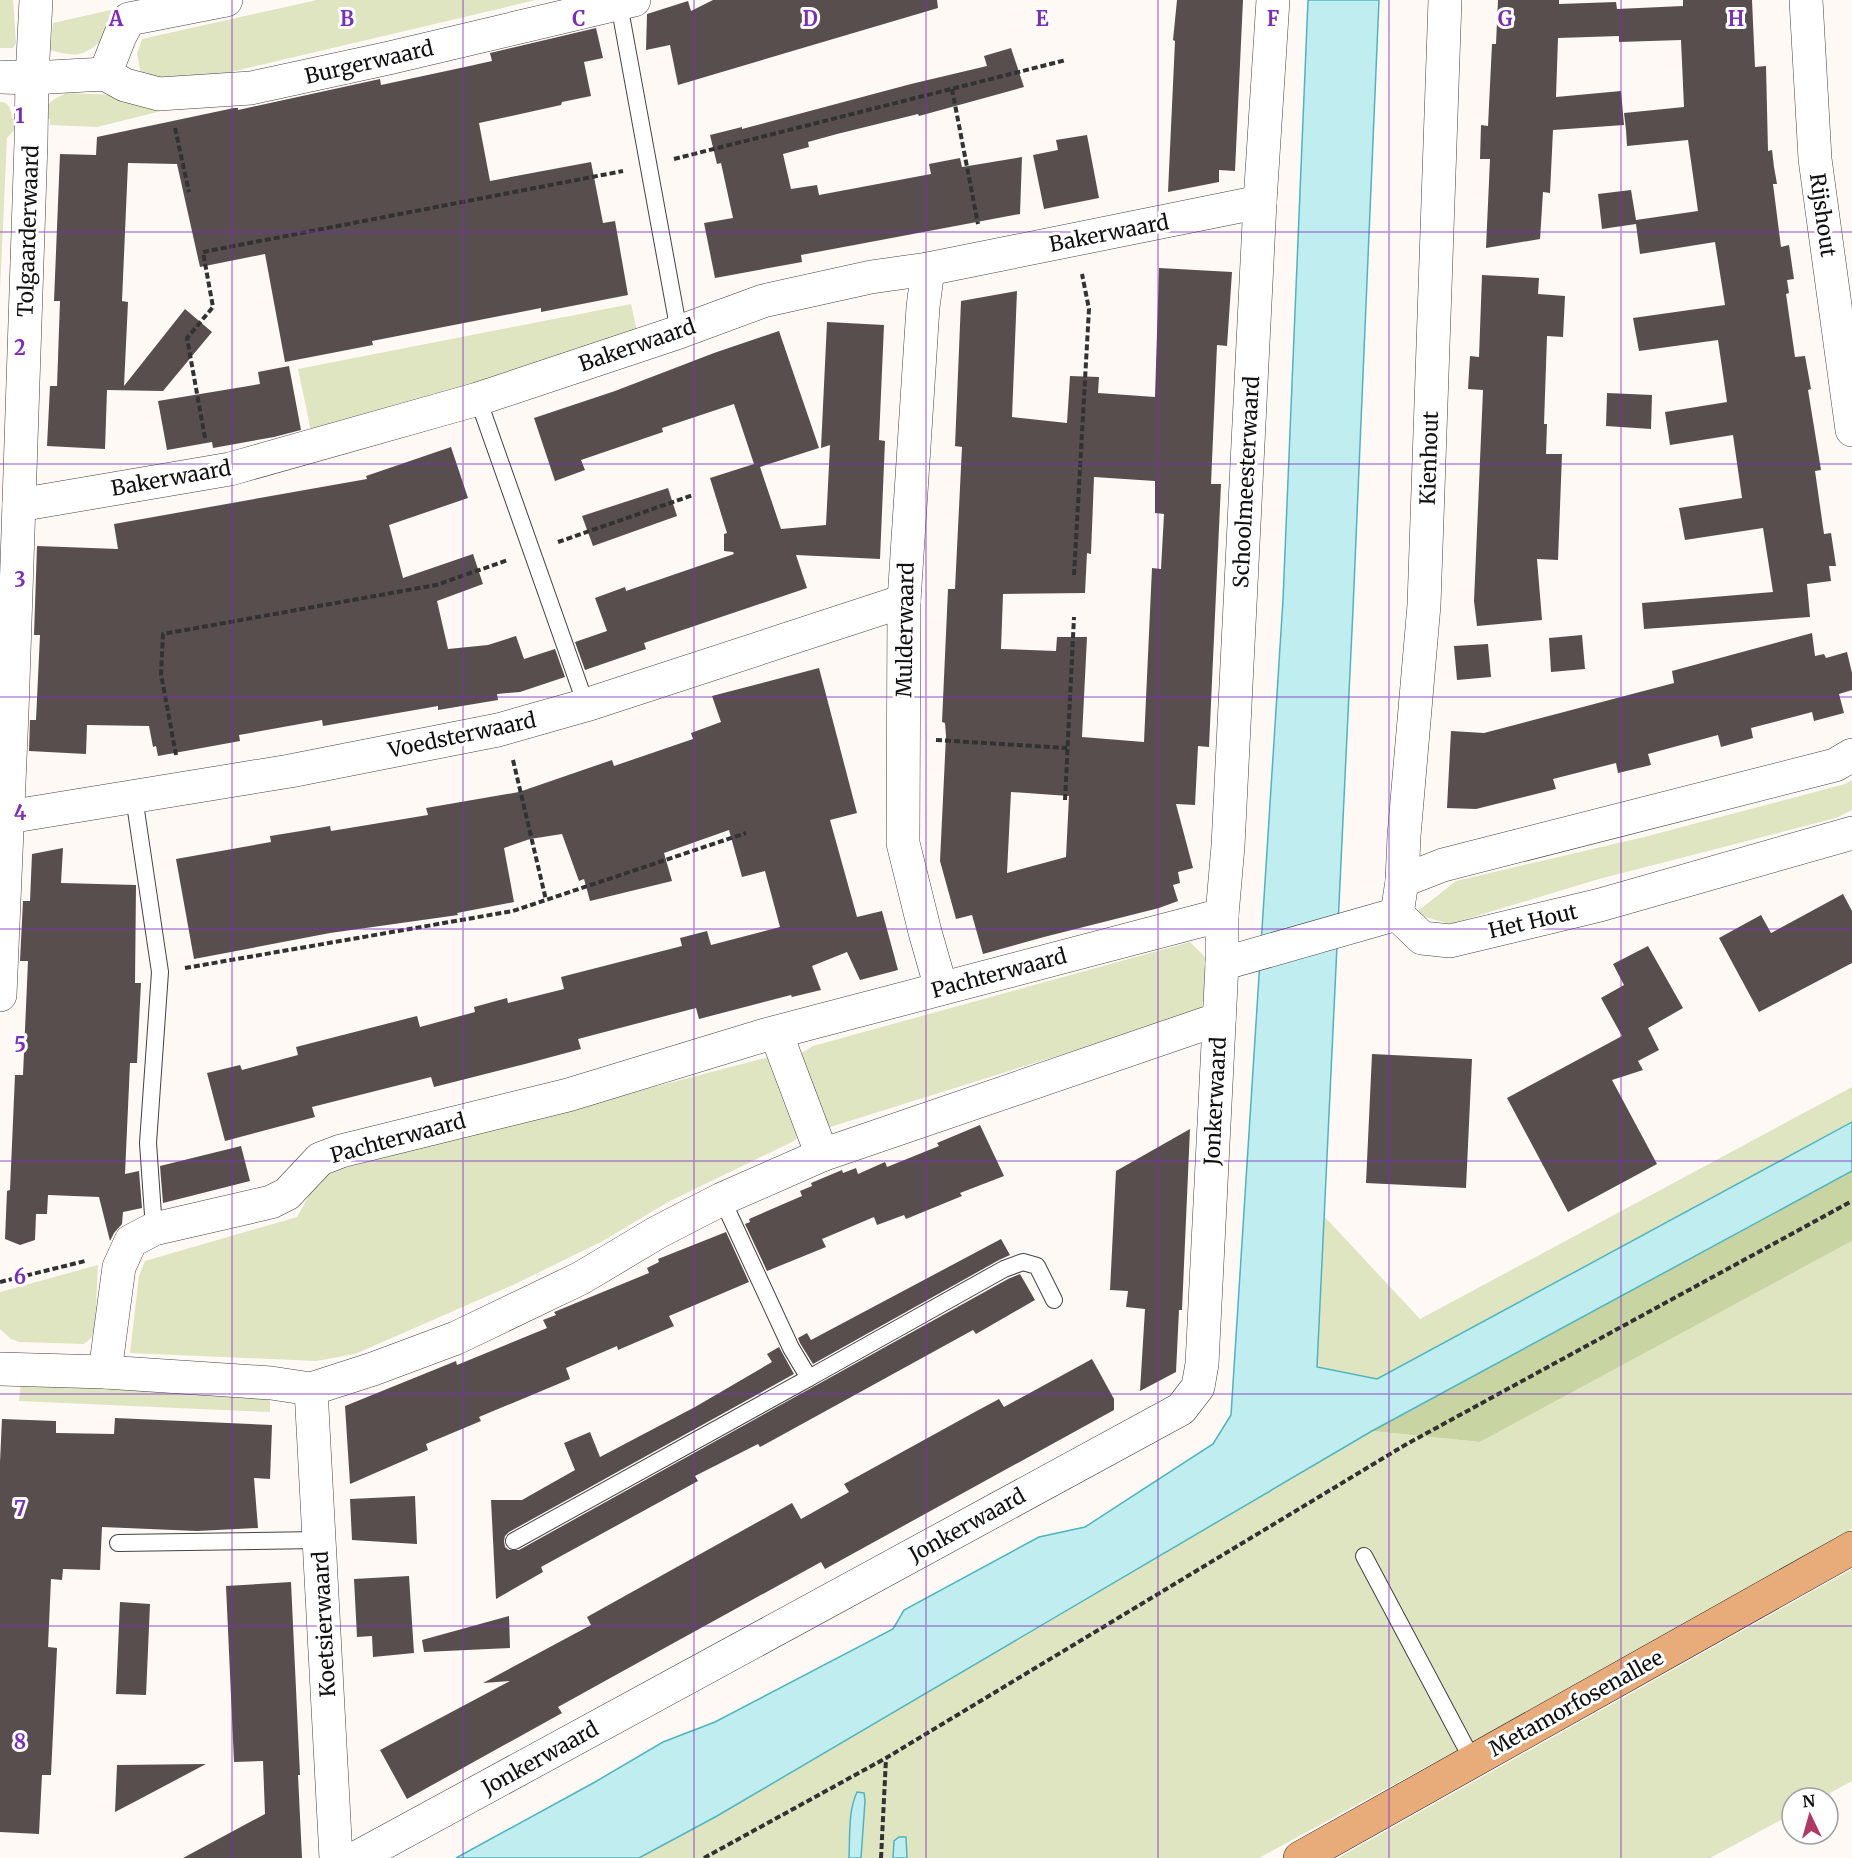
<svg xmlns="http://www.w3.org/2000/svg" width="1852" height="1858" font-family="Merriweather,serif">
<rect width="100%" height="100%" fill="#fef9f5"/>
<g fill="#dfe5c1">
<polygon points="0,0 13,0 16,43 13,48 0,48"/>
<path d="M317,0H536L231,72C200,78 171,83 141,74L137,54L142,39Z"/>
<path d="M115,9C119,28 96,50 79,54C70,56 59,52 50,50L53,23Z"/>
<path d="M67,93L210,99L97,127L50,125V119L43,118C44,103 54,99 67,93Z"/>
<path d="M0,102C9,101 11,110 12,118L17,120L14,130L7,138L0,291Z"/>
<polygon points="631,304 637,331 313,441 298,369"/>
<polygon points="1852,780 1852,810 1836,818 1599,879 1450,924 1414,914 1456,881 1644,837 1845,784"/>
<polygon points="1190,942 1210,962 1201,1011 827,1128 798,1060 803,1052 813,1046"/>
<polygon points="769,1057 801,1134 794,1141 670,1201 601,1242 513,1285 355,1354 316,1361 130,1353 139,1276 145,1261 297,1217 321,1174"/>
<polygon points="1852,1087 1852,1122 1377,1379 1317,1367 1324,1216 1420,1319"/>
<polygon points="1852,1241 1852,1529 1459,1749 1259,1858 907,1858 906,1837 899,1837 894,1841 893,1858 639,1858 717,1816 1372,1431 1480,1442"/>
<polygon points="98,1265 95,1328 91,1338 84,1344 19,1342 11,1339 0,1329 0,1292"/>
<polygon points="21,1381 270,1393 270,1412 19,1401"/>
<polygon points="1852,1569 1852,1781 1821,1798 1792,1798 1792,1814 1710,1858 1338,1858"/>
</g>
<polygon fill="#c8d4a2" points="1852,1170 1852,1241 1480,1442 1372,1431"/>
<g fill="#bfedf0" stroke="#4eb5be" stroke-width="1.5">
<polygon points="1308,0 1379,0 1353,609 1317,1367 1377,1379 1852,1122 1852,1171 1372,1431 717,1816 639,1858 456,1858 595,1782 663,1742 715,1722 893,1629 904,1610 1039,1537 1085,1527 1213,1444 1231,1415 1283,600"/>
<path d="M857,1792L864,1793L865,1801L861,1858H849C850,1837 848,1811 857,1792Z"/>
<polygon points="899,1837 906,1837 907,1858 893,1858 894,1841"/>
</g>
<g fill="#584e4e" fill-rule="evenodd">
<polygon points="713,0 937,0 938,8 678,85 670,45 646,50 647,14 688,1 691,11"/>
<polygon points="1177,0 1243,0 1235,171 1219,170 1219,182 1168,192 1175,41 1173,40"/>
<polygon points="1498,0 1559,0 1559,4 1616,2 1617,9 1683,6 1683,0 1752,0 1755,67 1766,66 1768,151 1772,150 1774,167 1777,184 1773,184 1781,247 1789,245 1794,279 1787,280 1789,293 1786,294 1795,357 1805,356 1811,389 1808,390 1821,470 1815,471 1824,534 1831,533 1836,566 1829,566 1831,581 1807,584 1810,617 1644,629 1642,603 1773,592 1763,528 1685,540 1679,508 1742,498 1733,435 1670,445 1665,412 1727,402 1718,340 1639,351 1633,318 1725,305 1715,242 1640,254 1636,224 1602,229 1598,194 1631,190 1636,220 1698,211 1688,140 1627,146 1626,130 1624,113 1684,107 1681,40 1619,42 1619,36 1558,38 1556,97 1621,91 1624,125 1553,130 1550,193 1543,192 1540,239 1486,248 1490,159 1480,159 1481,125 1488,126 1492,44 1496,44"/>
<polygon points="596,28 603,58 584,62 591,96 562,102 561,105 479,123 490,181 591,162 603,223 615,221 628,295 541,312 541,308 372,341 373,345 285,362 265,254 200,267 177,164 128,163 122,301 128,302 124,386 185,309 212,332 163,391 107,390 105,449 47,446 50,386 57,386 58,358 60,301 54,301 60,154 96,155 97,137 234,108 238,108 238,110 380,79 381,85 465,67 492,61 490,53"/>
<polygon points="1011,48 1024,87 919,116 918,114 837,134 808,142 809,147 783,154 791,189 817,185 819,195 931,174 929,164 960,158 962,167 1022,157 1020,214 801,255 802,262 715,278 704,223 733,218 721,163 717,164 710,135 742,127 742,129 911,84 987,66 984,56"/>
<polygon points="1087,135 1099,198 1044,209 1033,155 1058,150 1056,140"/>
<path d="M1159,268L1232,272L1227,346L1217,345L1211,484H1221L1209,747L1198,746L1195,805L1176,804L1193,868L1178,872L1180,883L1173,885L1178,901L1159,908L1044,937L983,954L972,915L956,919L940,861L946,736L945,723L942,722L948,589H955L962,447L955,446L961,301L1017,291L1012,417L1067,423L1070,376L1099,377L1098,393L1155,397ZM1094,477L1155,481V513L1164,514L1161,569L1152,568L1144,742L1082,737L1087,637H1057L1056,651L1001,649L1003,594L1085,593L1087,553L1091,554ZM1011,792L1069,796L1066,857L1007,873Z"/>
<polygon points="1482,275 1539,278 1538,294 1565,296 1563,337 1547,336 1544,424 1547,424 1546,454 1562,454 1558,560 1537,559 1542,620 1477,626 1474,601 1483,390 1468,389 1470,356 1479,357"/>
<polygon points="827,322 884,325 879,440 885,441 880,559 796,555 807,588 644,643 646,649 585,670 575,642 607,631 595,598 625,587 626,591 734,554 733,552 724,551 724,534 727,533 710,478 754,464 734,404 662,428 663,432 581,460 585,470 555,481 534,418 615,391 714,353 779,331 819,448 760,467 781,529 826,525 830,445 821,448"/>
<polygon points="289,366 301,430 274,437 213,448 212,442 167,450 158,401 260,384 258,372"/>
<polygon points="1607,393 1652,395 1651,429 1606,426"/>
<polygon points="451,447 468,498 389,525 403,578 473,554 483,584 437,601 448,649 488,645 516,636 524,659 555,649 565,677 520,692 497,694 498,700 438,710 438,706 323,726 322,720 239,735 240,741 158,756 156,746 153,747 149,726 87,725 86,754 29,751 30,720 36,720 40,635 34,635 37,546 118,549 114,524 367,479 366,476"/>
<polygon points="668,488 677,516 593,546 582,516"/>
<polygon points="1812,633 1815,656 1824,654 1826,658 1847,652 1852,673 1852,690 1839,694 1844,713 1814,721 1812,712 1751,728 1753,738 1721,747 1718,735 1648,754 1651,765 1618,773 1616,763 1553,779 1556,789 1476,809 1447,808 1451,731 1484,733 1674,683 1672,671"/>
<polygon points="1582,635 1585,669 1551,672 1549,638"/>
<polygon points="1488,644 1491,677 1457,680 1454,646"/>
<polygon points="819,668 857,813 830,820 857,917 882,911 898,970 860,980 847,952 812,966 821,990 792,997 791,995 699,1019 696,1008 578,1039 581,1049 525,1064 434,1087 431,1077 312,1107 315,1117 225,1141 207,1073 240,1065 242,1070 298,1055 296,1047 417,1016 420,1027 475,1012 474,1007 507,998 508,1003 564,989 561,977 682,946 680,938 707,931 711,945 780,927 765,871 742,877 729,830 664,853 672,881 590,901 584,879 579,881 562,834 530,839 504,848 514,902 457,913 458,915 330,933 194,959 176,859 271,842 270,836 301,831 330,826 331,831 428,815 426,808 519,792 612,760 614,766 693,739 691,733 721,722 712,696"/>
<polygon points="63,848 61,883 136,885 135,983 141,983 137,1063 130,1063 125,1174 139,1171 142,1208 123,1212 122,1224 114,1233 110,1241 99,1197 48,1195 47,1214 36,1214 35,1240 20,1245 5,1239 7,1191 10,1190 15,1075 23,1075 28,961 20,961 23,901 30,901 32,854"/>
<polygon points="1843,894 1852,911 1852,963 1759,1012 1719,938 1761,915 1771,933"/>
<polygon points="1648,946 1683,1008 1648,1028 1659,1050 1638,1061 1643,1070 1612,1080 1657,1164 1568,1212 1507,1098 1622,1036 1601,998 1624,985 1613,964"/>
<polygon points="1372,1054 1472,1059 1466,1188 1366,1183"/>
<polygon points="980,1125 1004,1176 960,1193 962,1196 906,1219 904,1215 877,1225 874,1217 822,1239 826,1247 767,1271 745,1224 750,1222 749,1219 802,1196 800,1191 812,1186 811,1183 842,1170 843,1173 856,1168 858,1174 885,1162 887,1167 939,1146 937,1143"/>
<polygon points="1190,1129 1182,1310 1179,1310 1176,1372 1140,1391 1145,1309 1126,1307 1128,1291 1110,1290 1116,1171"/>
<polygon points="241,1146 250,1181 163,1203 160,1166"/>
<polygon points="726,1232 749,1282 669,1316 674,1326 618,1350 617,1346 566,1368 570,1379 479,1417 481,1421 426,1444 428,1450 350,1484 345,1406 456,1361 457,1365 547,1328 543,1320 556,1315 554,1312 649,1273 647,1268 659,1262 658,1259"/>
<polygon points="1001,1239 1010,1255 999,1260 813,1364 800,1343 798,1338 807,1333 811,1340"/>
<polygon points="1020,1274 1035,1300 976,1334 973,1330 760,1447 758,1444 695,1476 698,1481 541,1567 543,1572 496,1599 491,1500 522,1500 575,1470 564,1443 590,1432 600,1457 695,1407 772,1362 767,1354 779,1347 794,1374 509,1532 505,1536 504,1541 505,1547 509,1550 519,1550 1008,1279"/>
<polygon points="1092,1359 1114,1399 1114,1410 825,1569 821,1562 670,1645 558,1707 562,1713 407,1799 380,1750 510,1681 483,1683 591,1625 587,1617 792,1503 801,1519 849,1492 844,1484 973,1413 999,1399 1004,1407"/>
<polygon points="115,1418 272,1425 270,1479 254,1478 258,1528 197,1531 102,1527 100,1570 63,1569 62,1580 51,1579 48,1647 57,1648 51,1775 42,1775 39,1834 0,1832 0,1462 2,1419 56,1421 56,1433 114,1434"/>
<polygon points="415,1496 417,1544 352,1540 350,1499"/>
<polygon points="409,1576 414,1653 373,1657 372,1636 357,1637 354,1579"/>
<polygon points="291,1582 300,1775 298,1775 302,1858 183,1858 265,1814 263,1761 234,1762 226,1586"/>
<polygon points="120,1602 150,1604 146,1695 116,1694"/>
<polygon points="509,1616 510,1648 424,1652 422,1640"/>
<polygon points="206,1764 138,1800 115,1812 117,1765"/>
</g>
<g fill="none" stroke-linecap="round" stroke-linejoin="round">
<g stroke="#434343" stroke-width="18">
<g id="lane">
<polyline points="619,4 679,332"/>
<polyline points="478,399 586,705"/>
<polyline points="134,797 160,972 148,1143 154,1229"/>
<polyline points="809,1378 1004,1269 1023,1262 1037,1266 1054,1300"/>
<polyline points="514,1541 809,1378 791,1348 722,1199"/>
<polyline points="118,1543 319,1540"/>
<polyline points="1364,1556 1473,1761"/>
</g>
</g>
<g stroke="#434343" stroke-width="34">
<g id="street">
<polyline points="1806,0 1815,159 1852,430"/>
<polyline points="105,74 120,36 129,19 226,0"/>
<polyline points="0,77 32,78 105,74 125,85 159,94 251,88 389,58 634,0"/>
<polyline points="928,269 923,307 904,601 903,843 925,932 941,988"/>
<polyline points="19,505 230,469 478,399 679,332 763,301 871,277 928,269 1260,202"/>
<polyline points="8,817 290,771 498,730 586,705 904,601"/>
<polyline points="1402,881 1443,865 1835,765 1852,755"/>
<polyline points="1397,914 1402,881 1404,836 1424,605 1445,0"/>
<polyline points="1397,914 1422,938 1450,941 1600,905 1852,833"/>
<polyline points="1222,964 1397,914"/>
<polyline points="0,995 12,712 31,142 32,78 36,0"/>
<polyline points="776,1033 822,1155"/>
<polyline points="0,1369 105,1372 271,1383 311,1389 373,1369 456,1338 581,1278 658,1232 722,1199 822,1155 1219,1019"/>
<polyline points="105,1372 119,1267 131,1241 154,1229 271,1202 287,1194 320,1159 341,1151 568,1095 765,1035 1222,915"/>
<polyline points="311,1389 336,1858"/>
<polyline points="356,1858 1181,1409 1198,1387 1202,1364 1222,964 1222,915 1228,846 1260,202 1273,0"/>
</g>
</g>
<g stroke="#212121" stroke-width="34">
<polyline id="primary" points="1300,1858 1852,1548"/>
</g>
<g stroke="#323232" stroke-width="4" stroke-dasharray="6 3" stroke-linecap="butt">
<polyline points="952,89 978,224"/>
<polyline points="175,128 189,192"/>
<polyline points="674,159 1066,60"/>
<polyline points="205,438 187,338 213,307 203,252 623,171"/>
<polyline points="558,542 693,495"/>
<polyline points="1074,575 1089,309 1082,274"/>
<polyline points="936,740 1067,748"/>
<polyline points="176,755 161,674 163,634 436,585 508,560"/>
<polyline points="513,760 546,900"/>
<polyline points="1065,800 1074,617"/>
<polyline points="185,968 513,911 746,833"/>
<polyline points="0,1282 85,1261"/>
<polyline points="704,1858 886,1758 1405,1445 1852,1201"/>
<polyline points="881,1858 886,1759"/>
</g>
<use href="#lane" stroke="#fff" stroke-width="16"/>
<use href="#street" stroke="#fff" stroke-width="33"/>
<use href="#primary" stroke="#e8ab7a" stroke-width="33"/>
</g>
<path fill="none" stroke="#7b2cbf" stroke-width="1.5" stroke-opacity="0.55" d="M232,0V1858M463,0V1858M694,0V1858M926,0V1858M1158,0V1858M1389,0V1858M1621,0V1858M0,232H1852M0,464H1852M0,697H1852M0,929H1852M0,1161H1852M0,1394H1852M0,1626H1852"/>
<g text-anchor="middle" dominant-baseline="central" stroke-width="6" stroke-linejoin="round" paint-order="stroke">
<g font-size="21" fill="#101010" stroke="#fff">
<text transform="translate(369 62) rotate(-13)">Burgerwaard</text>
<text transform="translate(1823 215) rotate(82)">Rijshout</text>
<text transform="translate(28 231) rotate(-88)">Tolgaarderwaard</text>
<text transform="translate(1109 233) rotate(-11)">Bakerwaard</text>
<text transform="translate(637 345) rotate(-19)">Bakerwaard</text>
<text transform="translate(1429 458) rotate(-88)">Kienhout</text>
<text transform="translate(171 478) rotate(-10)">Bakerwaard</text>
<text transform="translate(1246 482) rotate(-87)">Schoolmeesterwaard</text>
<text transform="translate(905 630) rotate(-89)">Mulderwaard</text>
<text transform="translate(462 735) rotate(-12)">Voedsterwaard</text>
<text transform="translate(1533 921) rotate(-13)">Het Hout</text>
<text transform="translate(999 973) rotate(-15)">Pachterwaard</text>
<text transform="translate(1215 1101) rotate(-87)">Jonkerwaard</text>
<text transform="translate(398 1138) rotate(-15)">Pachterwaard</text>
<text transform="translate(967 1525) rotate(-29)">Jonkerwaard</text>
<text transform="translate(324 1624) rotate(-93)">Koetsierwaard</text>
<text transform="translate(1576 1703) rotate(-29)">Metamorfosenallee</text>
<text transform="translate(540 1758) rotate(-29)">Jonkerwaard</text>
</g>
</g>
<g font-size="20" text-anchor="middle" font-weight="bold" fill="#7b2cbf" stroke="#fff" stroke-width="6" stroke-linejoin="round" paint-order="stroke">
<text x="116" y="26">A</text>
<text x="347" y="26">B</text>
<text x="579" y="26">C</text>
<text x="810" y="26">D</text>
<text x="1042" y="26">E</text>
<text x="1273" y="26">F</text>
<text x="1505" y="26">G</text>
<text x="1736" y="26">H</text>
<text x="20" y="123">1</text>
<text x="20" y="355">2</text>
<text x="20" y="587">3</text>
<text x="20" y="820">4</text>
<text x="20" y="1052">5</text>
<text x="20" y="1284">6</text>
<text x="20" y="1516">7</text>
<text x="20" y="1749">8</text>
</g>
<g transform="translate(1810 1816) rotate(355)"><circle r="28" fill="#ffffff" stroke="#9f9f9f" stroke-width="1.5"/>
<path d="M0-4.5L10 22L0 15L-10 22Z" fill="#b03864"/>
<text y="-9" font-size="16" font-weight="bold" text-anchor="middle" fill="#101010">N</text>
</g>
</svg>
